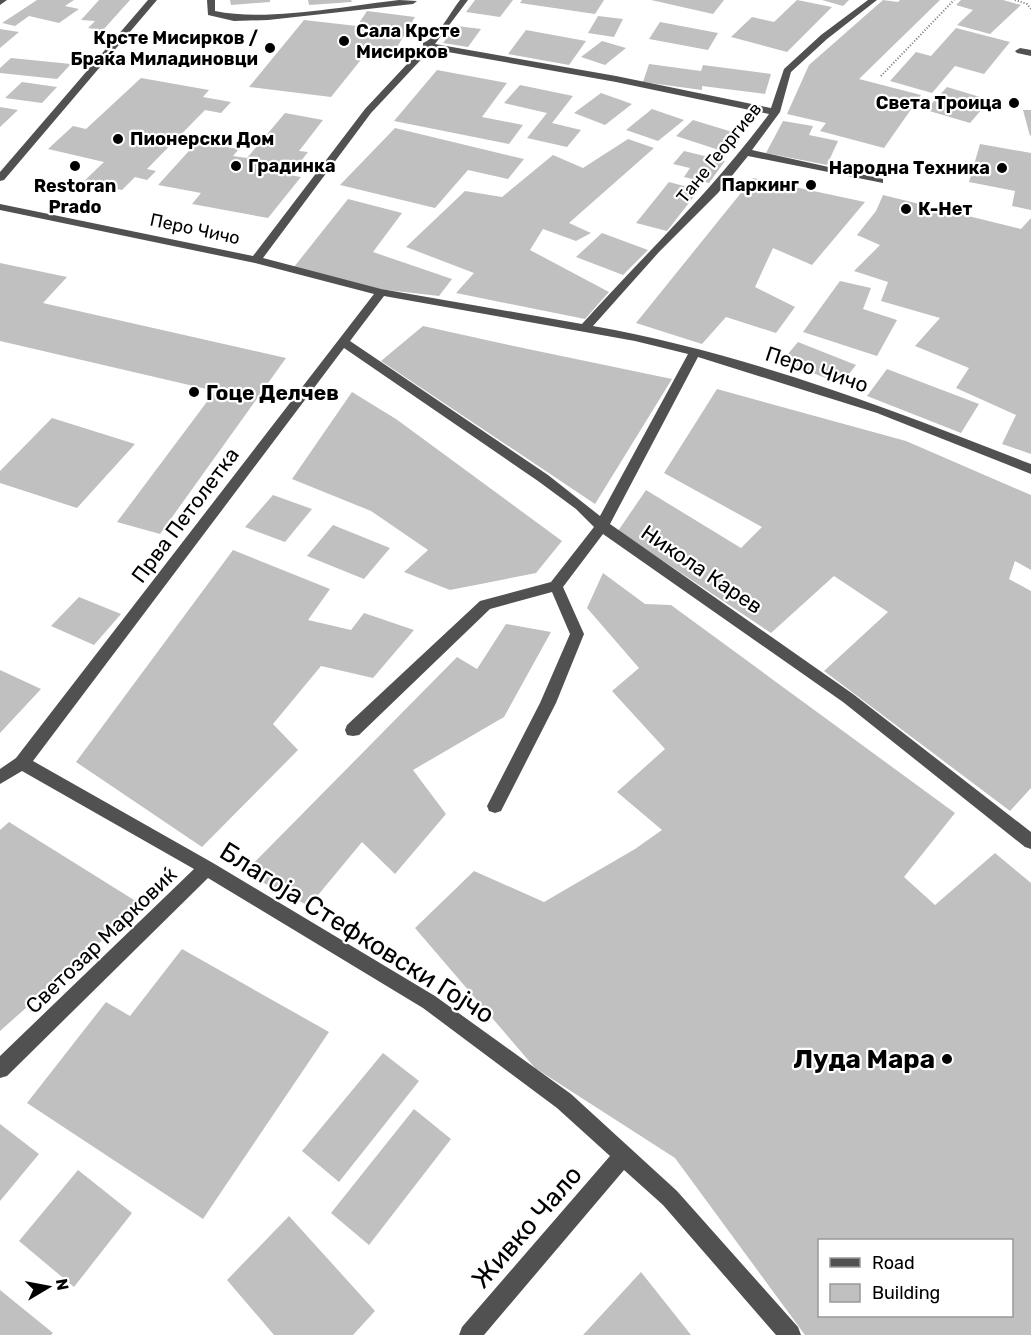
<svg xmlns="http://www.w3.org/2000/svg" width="1031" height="1335" font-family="Rubik,sans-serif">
<rect width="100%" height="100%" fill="#fff"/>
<g fill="#c0c0c0" fill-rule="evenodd">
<polygon points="37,0 74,0 65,6 79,9 59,23 29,16 15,26 2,23"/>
<polygon points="99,0 130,0 103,30 88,28 95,21 81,20"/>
<polygon points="230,0 270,0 270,2 231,5"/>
<polygon points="308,0 351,0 352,2 309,5"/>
<polygon points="475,0 513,0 500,17 466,12"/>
<polygon points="522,0 604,0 595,14 520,3"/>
<polygon points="651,0 724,0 713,14"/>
<polygon points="797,0 832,7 787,52 731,37 752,17 774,22"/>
<polygon points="822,0 849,0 843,6"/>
<polygon points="883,0 898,2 900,0 940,0 859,79 921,95 884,148 820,131 826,123 787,114 809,65"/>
<polygon points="961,0 1003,0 1021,5 990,34 957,25 973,10 956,5"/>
<polygon points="367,11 415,17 390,59 364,56 331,97 249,87 304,20 357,26"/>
<polygon points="598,16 623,19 614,37 588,33"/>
<polygon points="660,22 718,33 708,50 649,39"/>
<polygon points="457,26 481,29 468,47 443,43"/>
<polygon points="956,28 1010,42 984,74 955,66 932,93 890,81 916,52 931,56"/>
<polygon points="0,29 19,32 0,48"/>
<polygon points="526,30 586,41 569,65 508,54"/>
<polygon points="602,41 626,48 605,65 581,57"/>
<polygon points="11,58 71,64 57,79 0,73 0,68"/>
<polygon points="649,64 701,71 703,65 771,74 765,94 702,86 702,90 643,82"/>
<polygon points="437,70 507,83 482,117 523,125 509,144 394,121"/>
<polygon points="141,78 209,90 203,97 231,102 221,113 205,110 147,169 156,171 147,180 135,177 122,190 83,182 104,162 48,149 73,126 86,129"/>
<polygon points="22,82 57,87 42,103 5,98"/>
<polygon points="520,85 573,96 552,123 581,130 567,147 527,138 547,113 504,103"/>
<polygon points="947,87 990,100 970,123 926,110"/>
<polygon points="601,93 632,104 605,125 574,113"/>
<polygon points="0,107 18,110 0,127"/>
<polygon points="652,109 684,120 658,141 626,130"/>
<polygon points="1023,110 1031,110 1031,135 1030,136"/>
<polygon points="285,113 323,120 299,151 308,152 290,175 301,177 268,218 192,204 201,193 158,185 197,142 239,149 233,156 247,158"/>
<polygon points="693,120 739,134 722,151 676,136"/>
<polygon points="783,121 813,126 809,135 838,141 827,165 766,153"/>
<polygon points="395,128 524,159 508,179 468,170 435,208 340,185"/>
<polygon points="628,139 654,148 569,223 591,233 576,241 543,229 530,250 609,292 585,319 456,293 474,273 406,247 465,191 502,197 553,155 583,168"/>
<polygon points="980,144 1031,153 1031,210 1012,206 1015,191 969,182"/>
<polygon points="684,151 725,161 709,183 684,177 690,168 673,164"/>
<polygon points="753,178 865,202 812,265 773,248 755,287 795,307 776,333 726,317 702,344 636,323"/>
<polygon points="669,182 699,190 667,231 636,223"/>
<polygon points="883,195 1021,229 1031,218 1031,454 1002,444 1016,415 956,388 969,368 915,346 940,318 881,301 888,282 854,271 880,245 857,235 876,211"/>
<polygon points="348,199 402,213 373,252 452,279 439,296 378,289 294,267"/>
<polygon points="602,233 648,250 623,275 576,257"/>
<polygon points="0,263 67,277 43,303 286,358 160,534 117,522 215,391 0,341"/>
<polygon points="840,281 871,288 863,309 897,320 877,356 803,332"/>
<polygon points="423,326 523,348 672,379 595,504 381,361"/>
<polygon points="798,342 856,365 841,384 782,361"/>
<polygon points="887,369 979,404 961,433 867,396"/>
<polygon points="717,389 906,441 1031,495 1031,570 1015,561 1009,579 1031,591 1031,788 1010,811 824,671 888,612 834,576 771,633 618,531 646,490 741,548 762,527 664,473"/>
<polygon points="352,392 396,419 562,541 536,573 450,590 404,572 428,550 371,511 292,479"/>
<polygon points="52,418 135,444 77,508 0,483 0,471"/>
<polygon points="273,495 312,509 285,542 245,527"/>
<polygon points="333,525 390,548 364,579 307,556"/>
<polygon points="233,550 330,589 308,620 351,630 364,613 414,630 373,678 321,666 273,724 298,750 202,847 76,762"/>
<path d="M603,573L645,604L671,605L955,813L904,877L935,905L995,853L1031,883V1335H805L675,1158L535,1068L415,928L474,871L544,902L635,849L662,830L617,792L665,749L612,691L639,668L587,608ZM820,1240H1012V1316H820Z"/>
<polygon points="79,597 121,614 94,645 51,626"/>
<polygon points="506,624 551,632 504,717 413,770 446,814 395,874 362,842 309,906 244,873 457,657 477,669"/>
<polygon points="0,670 41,689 0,733"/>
<polygon points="9,822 142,905 0,1031 0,830"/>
<polygon points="182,949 329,1032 203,1219 27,1103 106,1002 130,1016"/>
<polygon points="383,1053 419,1081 339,1182 302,1151"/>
<polygon points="414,1109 451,1139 369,1245 331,1213"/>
<polygon points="0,1124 39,1154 0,1201"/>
<polygon points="78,1170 132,1213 74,1287 19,1241"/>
<polygon points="289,1216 375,1311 353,1335 274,1335 227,1280"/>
<polygon points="641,1272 691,1335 583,1335"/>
<polygon points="0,1290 53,1333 51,1335 0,1335"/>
</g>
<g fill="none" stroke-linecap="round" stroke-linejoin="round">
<g stroke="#737373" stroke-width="2" stroke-dasharray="1 2" stroke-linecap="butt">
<polyline points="1015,0 1027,4 1031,9"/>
<polyline points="881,76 954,0"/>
</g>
<g fill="#515151" fill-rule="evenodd">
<polygon points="0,0 7,0 0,5"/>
<polygon points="148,0 157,0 4,180 0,181 0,172"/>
<path d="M207,0H215V11C266,22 345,6 399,0L417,1L413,4L268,20L234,21L208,15Z"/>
<path d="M460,0H468L435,44L616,76L771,108L784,69L821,35L868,0H877L827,39L791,72L780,112L752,150L883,179V183L748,156L718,193L659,252L593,326C745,353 888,408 1031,464V474L877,413L698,357L610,524L853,694L1031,832V849L1025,847L843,702L603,534L563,587L584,634L556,703L501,811L495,813L489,811L487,806L540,703L570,634L552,592L490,609L359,735L353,736L347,735L345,730L347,725L480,601L551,582L594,527L576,509L538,481L344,348L33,761L213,863L435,996L571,1094L677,1191L798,1327L801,1335H776L663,1205L624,1170L484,1335H459L462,1327L610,1156L557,1108L423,1008L208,878L7,1076L0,1078V1056L194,869L22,771L0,784V769L16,758L374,294L255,263L0,210V204L253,256L365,109L423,47V43C438,37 450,13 460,0ZM431,49L616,82L769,114C713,190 645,254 582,324L381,289L263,258L371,113ZM384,296L635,341L688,354L600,516L548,475L350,341Z"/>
<polygon points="1020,48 1031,50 1031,56 1017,53 1015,51"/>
</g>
</g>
<g fill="#000" stroke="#fff" stroke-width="2">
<circle cx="344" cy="41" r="6"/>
<circle cx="270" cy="48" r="6"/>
<circle cx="1014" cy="103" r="6"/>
<circle cx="118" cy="139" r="6"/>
<circle cx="75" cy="166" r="6"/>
<circle cx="236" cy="166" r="6"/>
<circle cx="1002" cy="168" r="6"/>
<circle cx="811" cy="185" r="6"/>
<circle cx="906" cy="209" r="6"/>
<circle cx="194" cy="392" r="6"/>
<circle cx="947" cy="1059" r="6"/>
</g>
<g text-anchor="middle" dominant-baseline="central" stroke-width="4.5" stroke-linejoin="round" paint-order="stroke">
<g font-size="18" font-weight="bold" fill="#000" stroke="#fff" text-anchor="start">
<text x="356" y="31">Сала Крсте<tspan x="356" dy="21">Мисирков</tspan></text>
<text x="258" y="38" text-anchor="end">Крсте Мисирков /<tspan x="258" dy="21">Браќа Миладиновци</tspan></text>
<text x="1002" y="103" text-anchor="end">Света Троица</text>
<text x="130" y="139">Пионерски Дом</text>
<text x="248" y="166">Градинка</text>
<text x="990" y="168" text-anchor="end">Народна Техника</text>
<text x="799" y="185" text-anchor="end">Паркинг</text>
<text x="75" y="186" text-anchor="middle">Restoran<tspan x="75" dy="21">Prado</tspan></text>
<text x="918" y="209">К-Нет</text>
</g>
<g font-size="18" fill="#000" stroke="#fff">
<text transform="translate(719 153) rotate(-51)">Тане Георгиев</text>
<text transform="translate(195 229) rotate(12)">Перо Чичо</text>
</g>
<g font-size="21" fill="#000" stroke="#fff">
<text transform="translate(817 369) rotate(18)">Перо Чичо</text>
<text transform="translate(185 515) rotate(-53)">Прва Петолетка</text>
<text transform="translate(702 569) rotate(34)">Никола Карев</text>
<text transform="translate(101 940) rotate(-44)">Светозар Марковиќ</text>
</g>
<g font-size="21" font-weight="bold" fill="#000" stroke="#fff" text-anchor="start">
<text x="206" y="392">Гоце Делчев</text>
</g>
<g font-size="26" fill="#000" stroke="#fff">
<text transform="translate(357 933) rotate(32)">Благоја Стефковски Гојчо</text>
<text transform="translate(527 1227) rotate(-49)">Живко Чало</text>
</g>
<g font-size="26" font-weight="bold" fill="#000" stroke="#fff" text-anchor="end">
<text x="935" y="1059">Луда Мара</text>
</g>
</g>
<rect x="818" y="1239" width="195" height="78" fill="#ffffff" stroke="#999999" stroke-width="1.5"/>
<rect x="830" y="1258" width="30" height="9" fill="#515151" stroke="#999999" stroke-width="1.5"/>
<text x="872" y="1269" font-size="18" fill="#000000">Road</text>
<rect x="830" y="1284" width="30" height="18" fill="#c0c0c0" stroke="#999999" stroke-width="1.5"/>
<text x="872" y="1299" font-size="18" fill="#000000">Building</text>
<g transform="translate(48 1287) rotate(80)" stroke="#ffffff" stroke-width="4.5" paint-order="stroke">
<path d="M0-4.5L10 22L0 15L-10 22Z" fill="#000000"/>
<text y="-9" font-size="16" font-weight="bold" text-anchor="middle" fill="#000000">N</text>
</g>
</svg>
